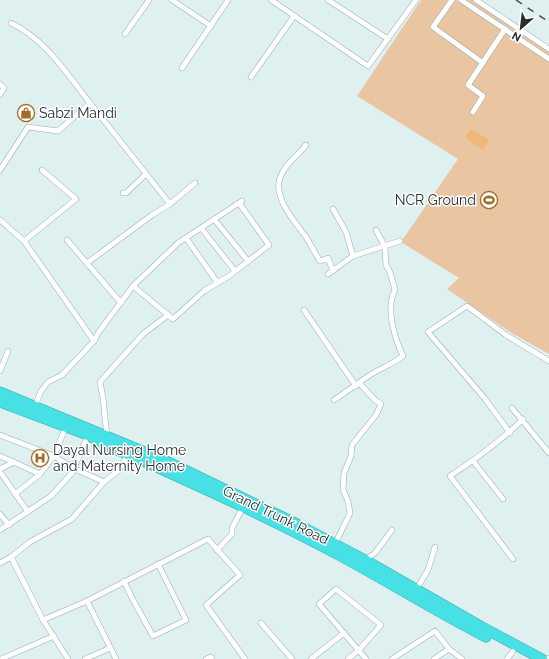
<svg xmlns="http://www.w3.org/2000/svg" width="549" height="659" font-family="Raleway,sans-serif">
<rect width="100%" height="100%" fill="#def0f0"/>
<polygon fill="#e9c5a1" points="421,0 475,0 549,49 549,354 510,332 447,289 459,278 401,242 458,159 357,96"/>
<polygon fill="#f1b779" points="471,129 489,140 483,150 465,138"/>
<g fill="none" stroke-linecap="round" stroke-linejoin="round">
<g stroke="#9aabab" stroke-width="6">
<g id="street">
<polyline points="172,0 211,26"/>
<polyline points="271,0 368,66 416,0"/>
<polyline points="328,0 388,39"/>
<polyline points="452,0 433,27 483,63"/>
<polyline points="461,0 549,59"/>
<polyline points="476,0 549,49"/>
<path d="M11,23C45,39 67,74 90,103"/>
<polyline points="125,34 149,0"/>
<polyline points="182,68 228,0"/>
<polyline points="251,77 294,16"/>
<polyline points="0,84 4,88 0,94"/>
<polyline points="473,112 483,96 468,85 505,29"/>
<path d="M306,145C298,156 285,163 280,178C273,198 295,222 306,237C311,245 315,253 320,261L328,258L333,271"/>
<polyline points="0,170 28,127 58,131 90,103 170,204 152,215 87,263"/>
<polyline points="123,193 126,193 146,174"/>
<polyline points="170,204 195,183"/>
<polyline points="333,209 346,232 353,256"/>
<polyline points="214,219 248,261"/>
<polyline points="0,220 24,241 94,341"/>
<polyline points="201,228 235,271"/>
<polyline points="186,238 217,282"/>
<polyline points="67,240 121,303"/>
<polyline points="24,241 76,199 42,170"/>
<polyline points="328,274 353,256 400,241"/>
<polyline points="133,286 173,319 204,291 229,276 269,245 239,203"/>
<polyline points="304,310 356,386"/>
<polyline points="0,371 8,351"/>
<path d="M334,400C346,392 358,383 370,375C381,368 393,364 403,356C395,339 385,308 395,290L390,272L386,265L385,247L376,230"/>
<polyline points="35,406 41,391 48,382 62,375 94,341 98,333 133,286 178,243 242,201"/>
<polyline points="512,408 549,453"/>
<polyline points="510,433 486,400 428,332 467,306 506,335 549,361"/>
<polyline points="0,435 54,456 73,468 104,482"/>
<polyline points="107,437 103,398 100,382 143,334 168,315"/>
<polyline points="0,456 40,474 54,456 66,426"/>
<polyline points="473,461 503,499"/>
<polyline points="0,469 14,462"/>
<polyline points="0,472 28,512"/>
<polyline points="15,494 40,474"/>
<polyline points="0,514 9,525"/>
<polyline points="0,530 51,496 72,473 88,435"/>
<polyline points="335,544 350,513 348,501 343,490 344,473 351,456 352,445 376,415 381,404 376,401 359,383"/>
<polyline points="217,550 232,534 232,528 243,507"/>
<polyline points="11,557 43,620 68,659"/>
<path d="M513,559L450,476C476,459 501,441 523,419"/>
<polyline points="365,560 375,553 392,530"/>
<polyline points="0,563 11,557 30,542 72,519 104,482 118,471 128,454"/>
<polyline points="124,581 132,598 153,636 186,620 158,564"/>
<polyline points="416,590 428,570 435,547"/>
<polyline points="87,601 116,659"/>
<polyline points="43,620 87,601 208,539 240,575 206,605 245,659"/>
<polyline points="261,623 292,659"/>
<polyline points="1,659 54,636"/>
<polyline points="85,659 110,648"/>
<polyline points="206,659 211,657 212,659"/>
<polyline points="311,659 344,633"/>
<polyline points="348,659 359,650 381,625 336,589 319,604 366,659"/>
<polyline points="392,659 435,631 449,649"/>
<polyline points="434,659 449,649 462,659"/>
<polyline points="507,659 513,651"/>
<polyline points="547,659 549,658"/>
</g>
</g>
<g stroke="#3ca3a5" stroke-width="11">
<g id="highway">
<polyline points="0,392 164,460 297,524 365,560 482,627 542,659"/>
<path d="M0,402L88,435L109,447L128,454C198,486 268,517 335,553C386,580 435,611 486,637"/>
</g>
</g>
<use href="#street" stroke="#fff" stroke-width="5"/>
<use href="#highway" stroke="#47e1e5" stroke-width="10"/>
<polyline stroke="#475050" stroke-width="1.5" stroke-dasharray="7 7" stroke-linecap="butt" points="516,0 549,22"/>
</g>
<defs>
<g id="shop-ring" transform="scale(0.9)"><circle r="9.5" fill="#fff" stroke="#a46c29" stroke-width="1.5"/><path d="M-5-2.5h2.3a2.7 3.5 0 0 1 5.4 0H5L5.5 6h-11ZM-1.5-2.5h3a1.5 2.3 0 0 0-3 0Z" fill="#a46c29"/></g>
<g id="stadium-ring" transform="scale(0.9)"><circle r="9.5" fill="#fff" stroke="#a46c29" stroke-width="1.5"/><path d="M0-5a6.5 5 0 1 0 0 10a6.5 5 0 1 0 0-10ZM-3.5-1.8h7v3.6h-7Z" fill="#a46c29"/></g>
<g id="hospital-ring" transform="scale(0.9)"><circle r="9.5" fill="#fff" stroke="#a46c29" stroke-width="1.5"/><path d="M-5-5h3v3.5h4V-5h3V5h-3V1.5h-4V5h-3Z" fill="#a46c29"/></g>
</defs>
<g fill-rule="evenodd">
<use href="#shop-ring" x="26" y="113"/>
<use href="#stadium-ring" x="489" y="200"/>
<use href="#hospital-ring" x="40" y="458"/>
</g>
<g text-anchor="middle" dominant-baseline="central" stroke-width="3" stroke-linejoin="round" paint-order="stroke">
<g font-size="14" fill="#282f2f" stroke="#fff" text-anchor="start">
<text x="39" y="113">Sabzi Mandi</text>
<text x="476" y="200" text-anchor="end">NCR Ground</text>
<text x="53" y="450">Dayal Nursing Home<tspan x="53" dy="16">and Maternity Home</tspan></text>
</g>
<g font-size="14" fill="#282f2f" stroke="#fff">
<text transform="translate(276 515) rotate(26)">Grand Trunk Road</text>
</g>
</g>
<g transform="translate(521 28) rotate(208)" stroke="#ffffff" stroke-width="3" paint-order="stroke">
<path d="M0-3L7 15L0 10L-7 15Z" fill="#282f2f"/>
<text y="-6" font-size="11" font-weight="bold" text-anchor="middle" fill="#282f2f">N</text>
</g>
</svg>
